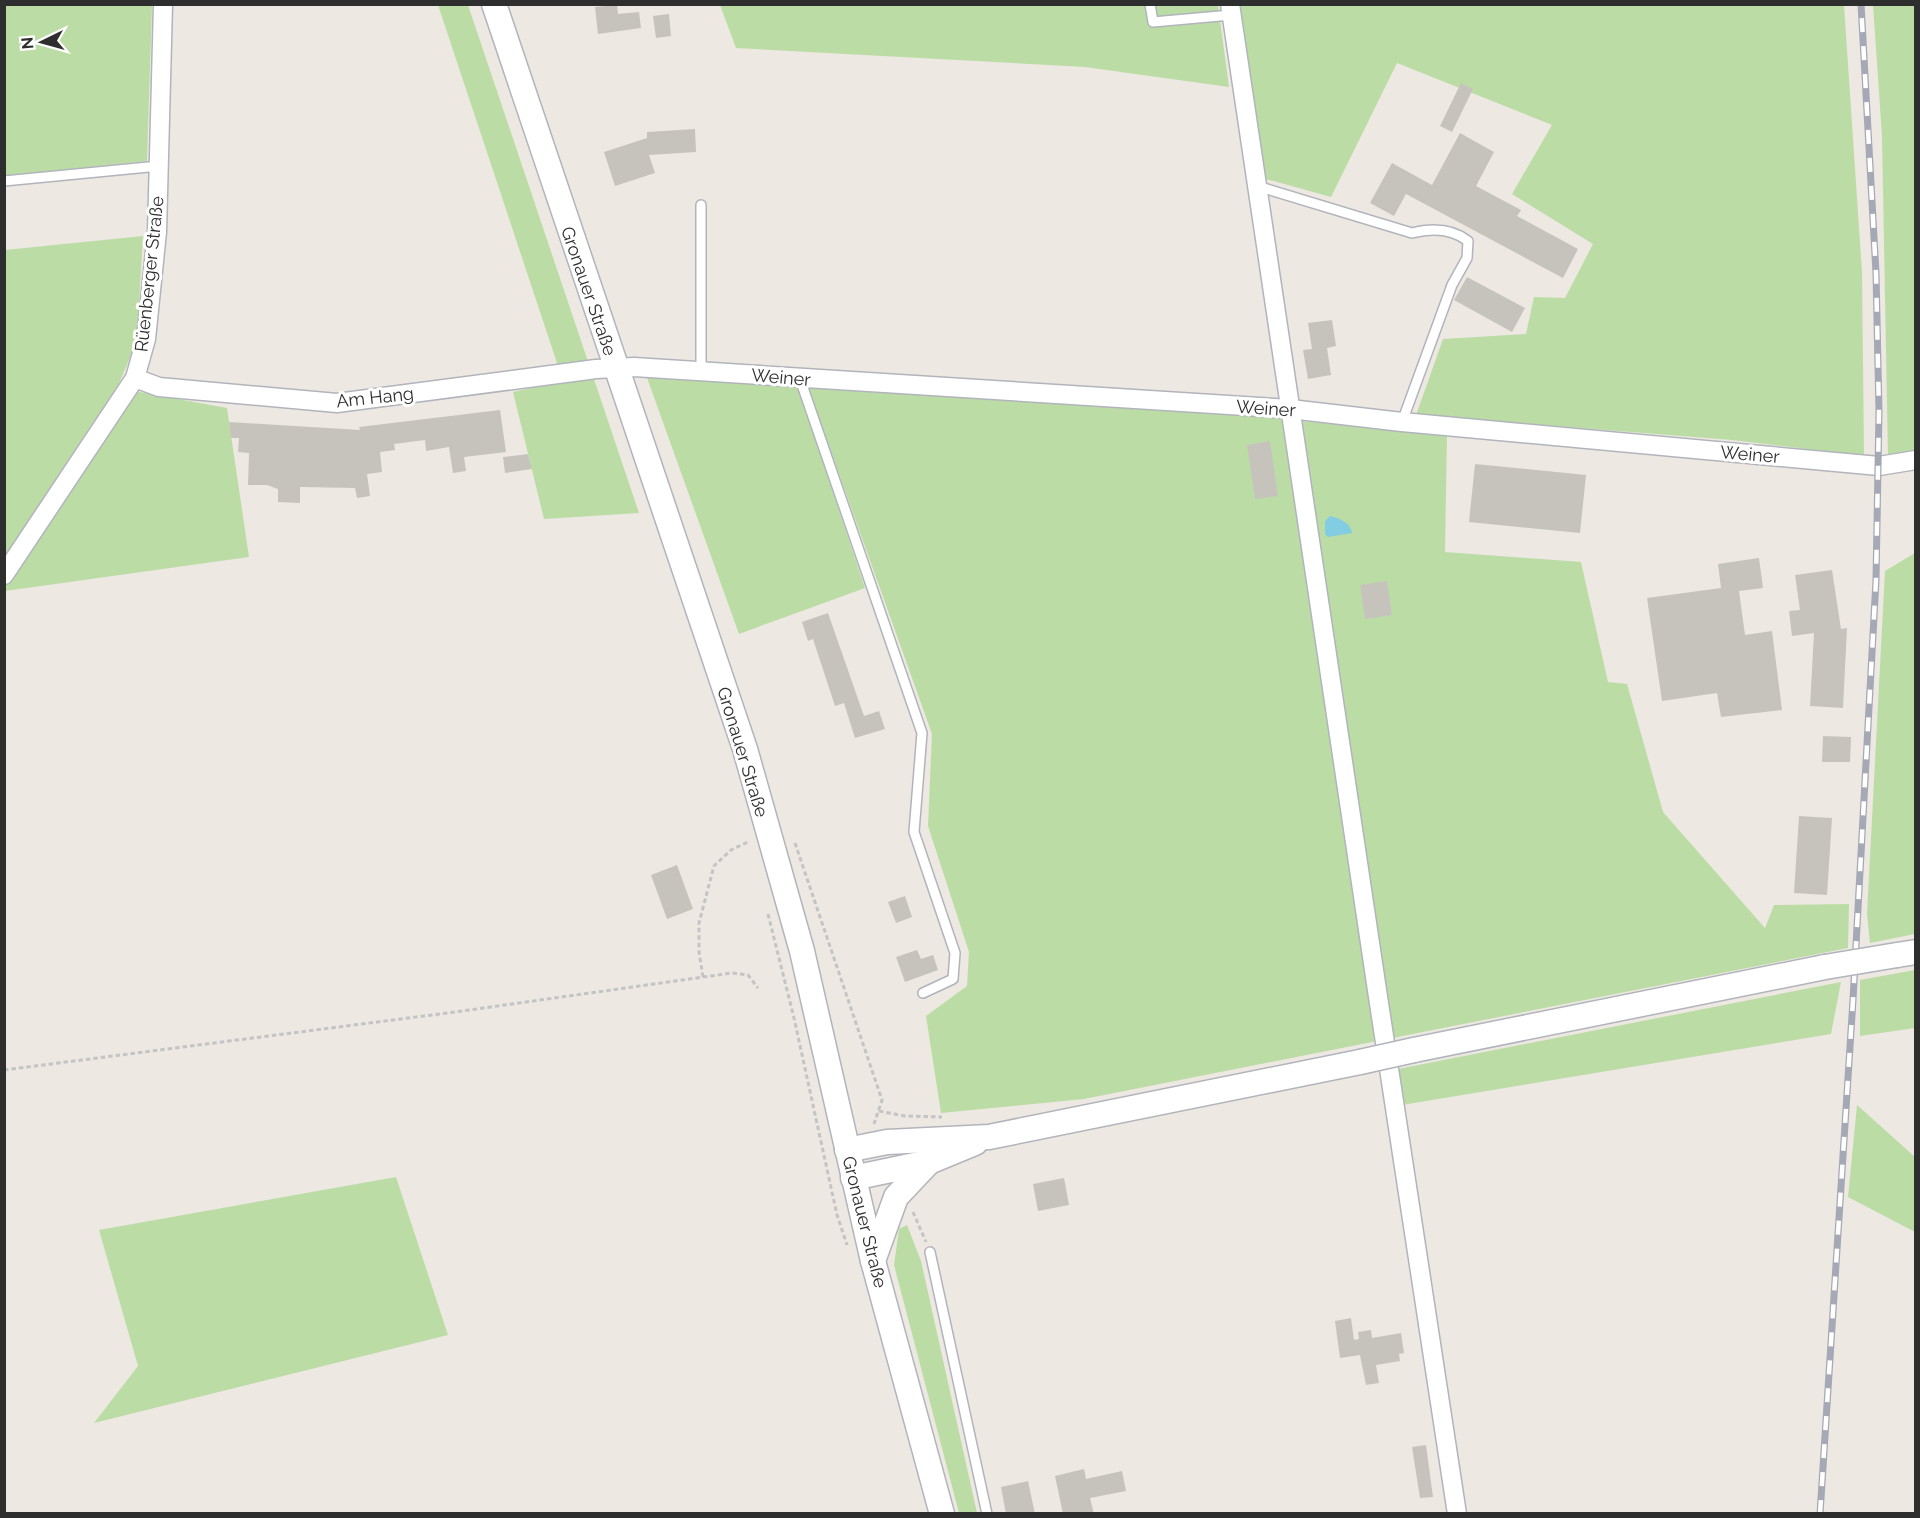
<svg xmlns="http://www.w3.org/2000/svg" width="1920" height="1518" font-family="Raleway,sans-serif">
<rect width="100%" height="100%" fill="#ede8e2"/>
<g fill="#bbdda5">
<polygon points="4,5 152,5 147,161 5,176"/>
<polygon points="438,5 468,5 639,513 544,519 513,392 563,381"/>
<polygon points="720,5 1218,5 1229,87 1085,67 736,48"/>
<polygon points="1240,5 1844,5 1862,272 1864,456 1732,440 1416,415 1443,339 1526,334 1534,297 1565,298 1593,244 1512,194 1552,125 1397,63 1331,197 1266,179"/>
<polygon points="1873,5 1916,5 1915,452 1888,457 1882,136"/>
<polygon points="143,236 138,320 135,346 117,388 5,562 5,250"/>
<polygon points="646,375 797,385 865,588 739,634"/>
<polygon points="808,387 1284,415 1300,421 1447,434 1445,552 1581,562 1608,682 1627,684 1663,812 1765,928 1774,905 1849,904 1848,948 1084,1099 941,1113 926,1016 967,986 969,952 928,826 932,734"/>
<polygon points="134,391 227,408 249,557 5,591 4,586"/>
<polygon points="1915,553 1915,934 1870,943 1867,914 1885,571"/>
<polygon points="1915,970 1915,1028 1860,1036 1860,980"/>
<polygon points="1841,982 1831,1034 1402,1105 1398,1069"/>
<polygon points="1857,1105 1915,1157 1915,1232 1848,1197"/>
<polygon points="396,1177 448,1335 94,1423 138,1366 99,1230"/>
<polygon points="907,1225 921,1261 977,1513 959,1513 894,1265 899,1229"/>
</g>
<path fill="#82cde2" d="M1330,516C1339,518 1351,523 1352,533L1328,537L1325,534V521Z"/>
<g fill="#c6c3bd">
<polygon points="617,5 618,14 639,12 641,28 598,34 595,7"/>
<polygon points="669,14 671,36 656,38 653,16"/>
<polygon points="1461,83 1473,89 1452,132 1440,126"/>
<polygon points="695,129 696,152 649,155 655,173 615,186 604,152 647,138 647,132"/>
<polygon points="1460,133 1494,152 1476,186 1521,210 1517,216 1578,249 1563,278 1406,194 1394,216 1370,203 1392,163 1432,185"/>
<polygon points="1467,277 1525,308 1512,332 1454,300"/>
<polygon points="1332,320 1336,346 1327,348 1331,375 1308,379 1303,350 1312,349 1308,323"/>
<polygon points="500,410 506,452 464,457 466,471 453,473 449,447 426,451 425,440 394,444 395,450 380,452 382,472 367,474 370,496 357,498 355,488 300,487 300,503 278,502 278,489 267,485 248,485 249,453 238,452 239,438 231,438 229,422 360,430 359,427"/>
<polygon points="1270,441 1278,496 1255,499 1247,445"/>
<polygon points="528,454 532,469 505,473 503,457"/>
<polygon points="1475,464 1586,475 1580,533 1469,522"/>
<polygon points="1759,558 1763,588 1739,591 1745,635 1772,631 1782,710 1721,717 1717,693 1662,701 1647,598 1721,588 1718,564"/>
<polygon points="1832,570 1841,629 1847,628 1843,708 1810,706 1814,633 1792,636 1789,611 1800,610 1795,575"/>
<polygon points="1387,581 1392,615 1365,619 1360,585"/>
<polygon points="828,613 864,716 879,711 885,729 855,738 844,703 835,706 813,639 808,641 802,622"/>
<polygon points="1823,736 1851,737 1850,762 1822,762"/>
<polygon points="1799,816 1832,818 1827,895 1794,893"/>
<polygon points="677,865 693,909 667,919 651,875"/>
<polygon points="905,896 912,917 896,923 888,902"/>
<polygon points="917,950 921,959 933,955 938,970 905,982 896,957"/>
<polygon points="1064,1178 1069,1205 1038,1211 1033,1184"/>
<polygon points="1351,1318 1354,1340 1359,1339 1358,1332 1371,1330 1372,1338 1401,1333 1404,1353 1399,1354 1400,1361 1376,1365 1379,1383 1366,1385 1360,1355 1340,1358 1335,1321"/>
<polygon points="1426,1445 1433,1497 1420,1498 1412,1447"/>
<polygon points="1084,1469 1086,1479 1122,1471 1126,1491 1090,1498 1094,1514 1063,1514 1055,1476"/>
<polygon points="1028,1481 1035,1514 1006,1514 1001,1487"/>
</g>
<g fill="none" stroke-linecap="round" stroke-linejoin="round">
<g stroke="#b2b4bc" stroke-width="12">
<g id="lane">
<polyline points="1150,4 1153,22 1231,15"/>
<polyline points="4,181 159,166"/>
<path d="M1257,186L1412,233C1432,228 1451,228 1468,241L1467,258L1452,285L1402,422"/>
<polyline points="701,370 701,205"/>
<polyline points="800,379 922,733 914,832 955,953 953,979 923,993"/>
<polyline points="930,1252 987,1514"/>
</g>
</g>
<g stroke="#b2b4bc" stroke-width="21">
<g id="street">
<path d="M1230,4C1305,508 1379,1011 1457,1514"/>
<polyline points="135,378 159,387 337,403 596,369 634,367 1290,409 1402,422 1879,466 1916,460"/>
<polyline points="4,575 135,378 146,339 157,232 163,4"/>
</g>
</g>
<g stroke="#b2b4bc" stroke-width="27">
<g id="secondary">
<polyline points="494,4 745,749 802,951 873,1261 942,1514"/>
<polyline points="1897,955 1916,952"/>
<polyline points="1414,1050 1825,967"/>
<polyline points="847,1150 887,1142 989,1137 1360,1062"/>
<polyline points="853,1178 929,1162 975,1143"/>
<polyline points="873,1261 896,1197 929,1162"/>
</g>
</g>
<g stroke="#c4c4c4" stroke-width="3" stroke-dasharray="4.5 3" stroke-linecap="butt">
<polyline points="795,843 882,1100 874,1124"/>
<polyline points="768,914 794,1018 837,1215 847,1245"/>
<polyline points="703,977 699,952 699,923 714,866 731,850 750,841"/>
<polyline points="4,1070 455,1012 732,973 748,975 758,988"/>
<polyline points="879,1111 905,1116 942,1117"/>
<polyline points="913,1212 926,1242"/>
</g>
<use href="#lane" stroke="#fff" stroke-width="9"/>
<use href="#street" stroke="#fff" stroke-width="18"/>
<use href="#secondary" stroke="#fff" stroke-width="24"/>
<g stroke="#a5a8b5" stroke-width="7">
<polyline id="rail" points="1820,1514 1853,1000 1876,580 1879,412 1876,273 1861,4"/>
</g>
<use href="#rail" stroke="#fff" stroke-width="4.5" stroke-dasharray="14" stroke-linecap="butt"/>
<g stroke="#b2b4bc" stroke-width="27" stroke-linecap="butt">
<g id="secondary-bridge">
<polyline points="1825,967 1897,955"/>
<polyline points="1360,1062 1414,1050"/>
</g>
</g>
<use href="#secondary-bridge" stroke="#fff" stroke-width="24"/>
</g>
<g text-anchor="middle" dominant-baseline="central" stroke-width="6" stroke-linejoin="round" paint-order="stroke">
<g font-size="18" fill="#2e2e2e" stroke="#fff">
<text transform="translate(149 274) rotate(-84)">Rüenberger Straße</text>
<text transform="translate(589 291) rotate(71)">Gronauer Straße</text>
<text transform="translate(781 377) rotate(5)">Weiner</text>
<text transform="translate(375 397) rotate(-6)">Am Hang</text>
<text transform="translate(1266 408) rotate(4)">Weiner</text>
<text transform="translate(1750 454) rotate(5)">Weiner</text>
<text transform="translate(743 752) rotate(73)">Gronauer Straße</text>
<text transform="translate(865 1222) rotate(76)">Gronauer Straße</text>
</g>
</g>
<rect width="1920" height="1518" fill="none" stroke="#2e2e2e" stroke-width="12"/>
<g transform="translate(42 42) rotate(265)" stroke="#ffffff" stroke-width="4.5" paint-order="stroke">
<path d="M0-4.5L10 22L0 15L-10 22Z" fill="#2e2e2e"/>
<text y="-9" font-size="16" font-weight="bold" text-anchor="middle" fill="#2e2e2e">N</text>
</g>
</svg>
